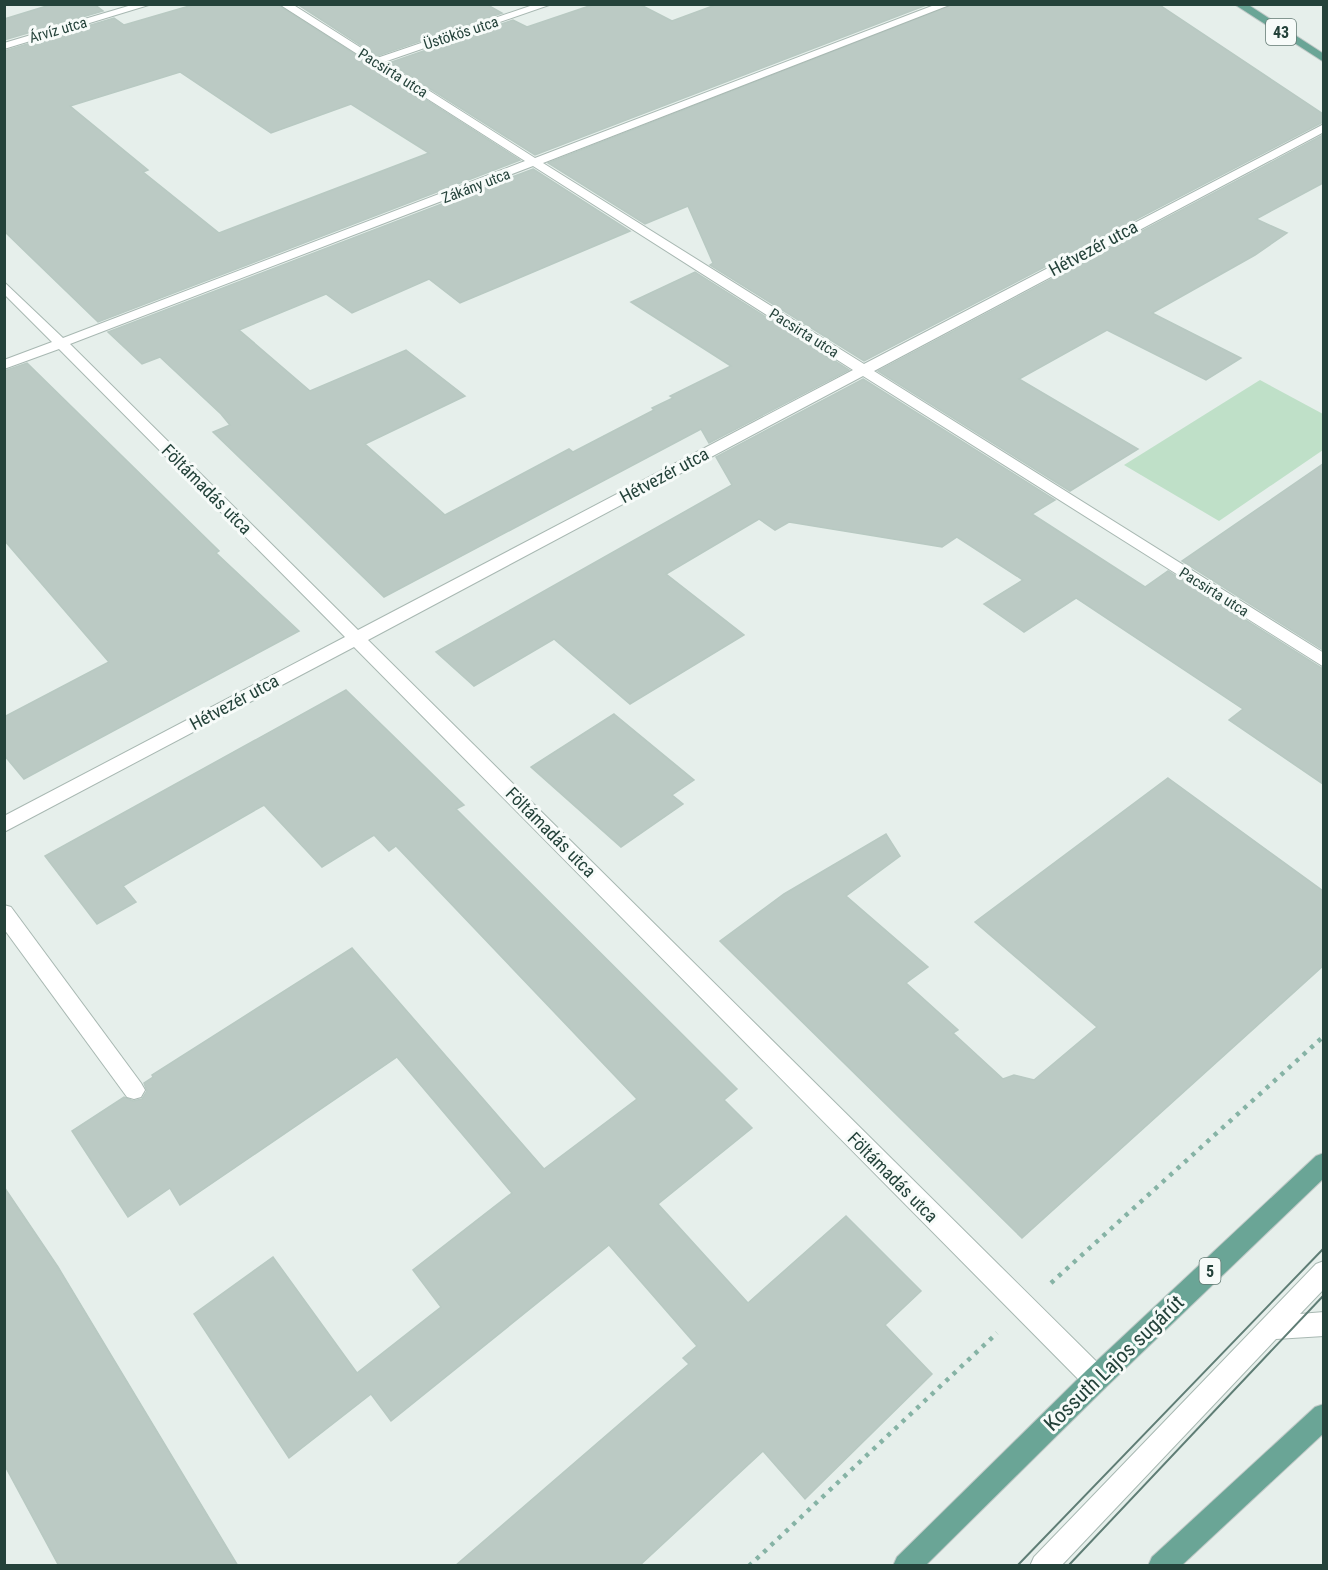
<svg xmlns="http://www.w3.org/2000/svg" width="1328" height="1570" font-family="'Roboto Condensed',sans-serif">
<rect width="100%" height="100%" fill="#e6efeb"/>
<polygon fill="#bfe0c8" points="1260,380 1323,414 1323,450 1219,521 1124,465"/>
<g fill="#bbcac4" stroke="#b8c9c2" stroke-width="1.5" fill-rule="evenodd">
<polygon points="53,4 94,4 103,11 4,40 4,19"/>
<path d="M196,4H277L520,160L98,322L4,231V51L114,18L124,25ZM180,72L271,133L351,104L429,153L219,233L143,172L148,170L70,106Z"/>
<polygon points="297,4 486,4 502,13 377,56"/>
<polygon points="595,4 639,4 672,21 718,4 929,4 535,155 389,63 513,20 527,27"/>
<polygon points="954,4 1158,4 1323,114 1323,122 864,361 710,265 713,263 688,206 645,224 548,163"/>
<polygon points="1323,135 1323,183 1256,219 1287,233 1255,255 1152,313 1241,358 1206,380 1107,330 1019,379 1138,449 1070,491 878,371"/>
<polygon points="533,169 630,231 460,303 429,279 352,313 326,294 239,330 310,391 406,350 465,396 365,444 445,515 569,449 573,452 654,410 652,408 673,398 670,396 731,366 631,302 695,272 849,370 709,443 701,429 384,597 213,432 230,425 221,414 160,357 142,364 108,332"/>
<polygon points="27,363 219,551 216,553 299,631 24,779 4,755 4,717 109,662 4,540 4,371"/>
<polygon points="863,379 1055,500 1032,514 1145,587 1168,571 1323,669 1323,784 1229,720 1243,709 1076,598 1024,632 984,604 1023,580 957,537 942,547 789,522 775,530 759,519 666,574 744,635 630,704 554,639 474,686 436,652 732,485 716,457"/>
<polygon points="1323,464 1323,650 1182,561"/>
<polygon points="346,690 464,805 456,809 737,1089 724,1100 752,1128 658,1204 748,1303 846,1216 921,1291 885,1325 932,1374 805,1499 763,1451 639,1566 455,1566 689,1364 683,1358 697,1346 609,1245 391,1421 371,1394 289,1458 194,1314 273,1257 357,1373 441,1307 413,1270 512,1193 397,1057 180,1205 170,1188 128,1217 72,1131 124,1097 133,1101 142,1099 147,1091 144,1083 153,1077 152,1075 352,948 544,1169 637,1099 396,846 389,851 374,835 322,867 264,805 123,886 136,902 97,924 45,856"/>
<polygon points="614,714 694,780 672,795 683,804 621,847 531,767"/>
<polygon points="1168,778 1323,891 1323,966 1022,1238 720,941 784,894 886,834 900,856 846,896 928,967 906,983 958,1030 953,1033 1003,1079 1014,1075 1034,1080 1097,1027 975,922"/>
<polygon points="4,1187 58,1267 238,1566 59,1566 4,1464"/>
</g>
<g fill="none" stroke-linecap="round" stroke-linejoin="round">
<g stroke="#a8b8b2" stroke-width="2">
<g id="lane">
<polygon points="4,905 11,907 141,1083 145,1090 141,1097 134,1099 127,1097 4,929"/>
<polygon points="1324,1261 1324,1289 1300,1314 1324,1312 1324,1336 1276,1339 1061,1566 1030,1566 1034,1557 1316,1264"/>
</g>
</g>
<g stroke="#a8b8b2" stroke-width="2">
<g id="street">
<polygon points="135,4 152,4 4,49 4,43"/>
<path d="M279,4H292L377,58L536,4H552L384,62L535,158L937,4H952L543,163L864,364L1324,124V132L874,371L1324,653V667L863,376L368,640L1105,1370L1108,1379L1105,1388L1096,1391L1087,1388L354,647L4,832V816L345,637L59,349L4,369V360L52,342L4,294V282L63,338L525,161ZM533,166L853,370L358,630L70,344Z"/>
</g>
</g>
<g stroke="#c2cac8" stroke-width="2">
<g id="primary">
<polygon points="1234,4 1247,4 1324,54 1324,62"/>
<polygon points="1324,1153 1324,1178 1105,1388 925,1566 893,1566 897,1557 1087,1370 1316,1156"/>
<polygon points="1324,1404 1324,1433 1181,1566 1148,1566 1152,1557 1315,1407"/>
</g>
</g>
<g stroke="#86b3a5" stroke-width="4.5" stroke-dasharray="4 6" stroke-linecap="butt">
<polyline points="1051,1283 1324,1036"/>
<polyline points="749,1566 997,1333"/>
</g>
<use href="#lane" fill="#fff" fill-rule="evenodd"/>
<use href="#street" fill="#fff" fill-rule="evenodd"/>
<use href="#primary" fill="#6aa596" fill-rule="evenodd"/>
<g stroke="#5f7d75" stroke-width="2">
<polyline points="1017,1566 1324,1248"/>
<polyline points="1068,1566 1324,1295"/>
</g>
</g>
<g text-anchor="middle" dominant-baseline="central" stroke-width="6" stroke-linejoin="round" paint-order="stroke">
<g font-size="15" fill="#24423a" stroke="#f7fbf9">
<text transform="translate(58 30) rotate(-16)">Árvíz utca</text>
<text transform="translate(461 33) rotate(-18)">Üstökös utca</text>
<text transform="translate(393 73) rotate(32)">Pacsirta utca</text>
<text transform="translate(476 186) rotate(-21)">Zákány utca</text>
<text transform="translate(804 333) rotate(32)">Pacsirta utca</text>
<text transform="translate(1214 592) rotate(32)">Pacsirta utca</text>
</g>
<g fill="#f7fbf9" stroke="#637a73" stroke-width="1.5">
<rect x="1266" y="19" width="30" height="26" rx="4.5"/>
<rect x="1199.5" y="1258" width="21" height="26" rx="4.5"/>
</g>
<g font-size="16" font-weight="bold" fill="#24423a">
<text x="1281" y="32">43</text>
<text x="1210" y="1271">5</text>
</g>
<g font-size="18" fill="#24423a" stroke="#f7fbf9">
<text transform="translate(1093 248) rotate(-28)">Hétvezér utca</text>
<text transform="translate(664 475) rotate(-28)">Hétvezér utca</text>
<text transform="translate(207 489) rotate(45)">Föltámadás utca</text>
<text transform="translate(234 702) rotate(-28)">Hétvezér utca</text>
<text transform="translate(551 832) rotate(45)">Föltámadás utca</text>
<text transform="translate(893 1177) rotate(45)">Föltámadás utca</text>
</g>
<g font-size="21" fill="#24423a" stroke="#f7fbf9">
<text transform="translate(1114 1363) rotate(-44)">Kossuth Lajos sugárút</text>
</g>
</g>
<rect width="1328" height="1570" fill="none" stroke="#24423a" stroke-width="12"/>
</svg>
